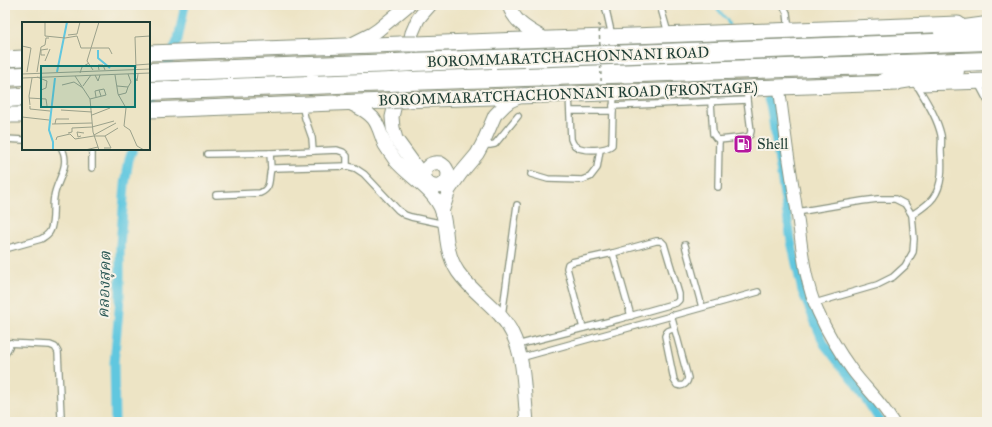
<svg xmlns="http://www.w3.org/2000/svg" width="992" height="427" font-family="'IM FELL Great Primer','Noto Serif Thai',serif">
<rect width="100%" height="100%" fill="#f7f3e8"/>
<filter id="ink" filterUnits="userSpaceOnUse"><feTurbulence type="fractalNoise" baseFrequency=".025" numOctaves="2"/><feDisplacementMap in="SourceGraphic" scale="8" xChannelSelector="R" yChannelSelector="G"/><feConvolveMatrix kernelMatrix="1 2 1 2 8 2 1 2 1" color-interpolation-filters="sRGB"/></filter>
<filter id="wash" filterUnits="userSpaceOnUse"><feTurbulence type="fractalNoise" baseFrequency=".012" numOctaves="4" result="noise"/><feDisplacementMap in="SourceGraphic" scale="16" xChannelSelector="R" yChannelSelector="G"/><feGaussianBlur stdDeviation="0.9" result="paint"/><feColorMatrix in="noise" values="0 0 0 0 0 0 0 0 0 0 0 0 0 0 0 0 0 1.4 0 .05"/><feComposite in="paint" operator="in"/></filter>
<g filter="url(#wash)">
<rect width="100%" height="100%" fill="#ede4c5"/>
<g fill="none" stroke-linecap="round" stroke-linejoin="round">
<polyline stroke="#61c7df" stroke-width="2.5" points="714,5 727,20 729,25"/>
<g stroke="#61c7df" stroke-width="9">
<polyline points="768,99 771,109 791,241 802,291 824,344 856,385 881,422"/>
<polyline points="149,110 178,39 185,5"/>
<polyline points="115,422 114,363 120,299 120,245 125,185 129,159 133,149"/>
</g>
</g>
</g>
<g filter="url(#ink)">
<g fill="none" stroke-linecap="round" stroke-linejoin="round">
<g stroke="#86907c" stroke-width="8">
<g id="service">
<polyline points="605,5 612,36"/>
<polyline points="660,5 668,33"/>
<polyline points="783,5 787,13 789,30"/>
<polyline points="978,83 987,100"/>
<path d="M569,94L571,139C572,142 574,146 577,147C584,151 606,151 612,145L613,111L614,94"/>
<polyline points="711,102 713,134 716,138 719,140 747,137 750,135 751,131 747,100"/>
<polyline points="302,104 305,118 312,138 313,151"/>
<polyline points="613,106 747,100 747,88"/>
<polyline points="570,111 613,111"/>
<polyline points="5,139 23,140"/>
<polyline points="482,145 490,145 495,144 518,116"/>
<polyline points="270,153 337,150 343,152 347,156 347,166"/>
<polyline points="207,154 270,153 271,169"/>
<polyline points="92,168 92,149"/>
<polyline points="531,174 548,179 582,180 590,177 597,168 600,150"/>
<polyline points="718,187 719,140"/>
<path d="M216,195L260,193C272,188 268,179 271,169L275,168L347,166L355,168L364,174L398,210L405,215L411,217L444,224"/>
<polyline points="797,212 862,201 878,199 895,199 905,204 912,215 914,239 913,252 905,266 893,277 877,285 815,303"/>
<path d="M912,215C919,210 928,205 933,198C943,185 942,166 941,151C941,146 942,140 941,135C937,117 926,101 917,85"/>
<polyline points="685,245 702,307"/>
<path d="M5,249L41,239C44,237 48,235 50,231C55,222 52,207 54,197C56,181 71,166 62,149"/>
<path d="M671,315L688,378C687,384 683,387 677,385L674,380L665,336C667,330 669,330 675,329"/>
<polyline points="502,316 517,205"/>
<polyline points="583,328 567,268 568,264 572,262 613,253 631,316"/>
<polyline points="5,343 50,345 55,347 58,352 61,417"/>
<polyline points="517,345 619,319 676,303 679,300 679,294 664,244 661,241 656,241 613,253"/>
<polyline points="5,354 11,343"/>
<polyline points="520,358 758,292"/>
</g>
</g>
<g stroke="#86907c" stroke-width="13">
<path id="minor" d="M779,86C784,128 790,170 797,212C802,246 804,281 818,312C827,332 839,352 852,370C865,388 882,402 893,422"/>
</g>
<g stroke="#86907c" stroke-width="15">
<g id="tertiary">
<path d="M509,5C514,23 530,30 545,39"/>
<polyline points="350,45 372,34 378,30 408,5"/>
<path d="M347,102C356,106 366,110 373,118C379,125 381,136 385,145C388,150 392,155 395,160C410,178 433,188 442,211C444,217 445,225 446,232C447,246 450,260 458,272C474,295 500,308 512,333C525,358 524,394 527,422"/>
<path d="M420,178C424,180 429,185 434,186C448,188 454,170 440,163C429,161 420,171 427,181"/>
<polyline points="425,179 396,139 393,128 392,117 412,33 418,19 422,14 430,5"/>
<polyline points="442,212 449,190 461,173 477,154 482,145 495,115 505,105 510,101 521,96"/>
</g>
</g>
<g stroke="#86907c" stroke-width="17">
<g id="secondary">
<polyline points="417,44 958,24"/>
<polyline points="149,53 401,44"/>
<polyline points="5,59 23,58"/>
<polyline points="920,83 987,81"/>
<polyline points="403,100 896,83"/>
<polyline points="149,110 387,101"/>
<polyline points="5,115 23,115"/>
</g>
</g>
<g stroke="#86907c" stroke-width="20">
<g id="trunk">
<polyline points="943,32 987,26"/>
<polyline points="413,62 987,41"/>
<polyline points="149,72 396,63"/>
<polyline points="5,77 23,76"/>
<polyline points="408,81 987,61"/>
<polyline points="885,82 955,71"/>
<polyline points="149,91 391,82"/>
<polyline points="5,98 23,97"/>
</g>
</g>
<use href="#service" stroke="#fff" stroke-width="5.5"/>
<use href="#minor" stroke="#fff" stroke-width="11"/>
<use href="#tertiary" stroke="#fff" stroke-width="13"/>
<use href="#secondary" stroke="#fff" stroke-width="15"/>
<use href="#trunk" stroke="#fff" stroke-width="18"/>
<g stroke="#86907c" stroke-width="17" stroke-linecap="butt">
<g id="secondary-bridge">
<polyline points="401,44 417,44"/>
<polyline points="387,101 403,100"/>
</g>
</g>
<g stroke="#86907c" stroke-width="20" stroke-linecap="butt">
<g id="trunk-bridge">
<polyline points="396,63 413,62"/>
<polyline points="391,82 408,81"/>
</g>
</g>
<polyline stroke="#86907c" stroke-width="1.5" stroke-dasharray="3 3" stroke-linecap="butt" points="599,24 602,103"/>
<use href="#secondary-bridge" stroke="#fff" stroke-width="15"/>
<use href="#trunk-bridge" stroke="#fff" stroke-width="18"/>
</g>
</g>
<defs>
<g id="fuel-square" transform="scale(1)"><rect x="-9" y="-9" width="18" height="18" rx="4" fill="#b5179e" stroke="#f7f3e8"/><path d="M-5.5-6h7V0h2V4h1.3V-2.5L3-4.5l.8-.8L6-3V5H2.5V1h-1V6h-7ZM-4.2-4.7v3.2H.2V-4.7Z" fill="#fff"/></g>
</defs>
<g fill-rule="evenodd">
<use href="#fuel-square" x="743" y="144"/>
</g>
<g text-anchor="middle" dominant-baseline="central" stroke-width="4" stroke-linejoin="round" paint-order="stroke">
<g font-size="15" fill="#1f3d34" stroke="#f7f3e8">
<text transform="translate(568 57) rotate(-2)">BOROMMARATCHACHONNANI ROAD</text>
<text transform="translate(568 94) rotate(-2)">BOROMMARATCHACHONNANI ROAD (FRONTAGE)</text>
</g>
<g font-size="15" fill="#1f3d34" stroke="#f7f3e8" text-anchor="start">
<text x="757" y="144">Shell</text>
</g>
<g font-size="16" font-style="italic" fill="#2c5956" stroke="#f7f3e8">
<text transform="translate(104 285) rotate(-88)">คลองสุคต</text>
</g>
</g>
<g transform="translate(22 22)">
<rect width="128" height="128" fill="#ede4c5"/>
<path fill="none" stroke="#61c7df" stroke-width="2" d="M76,28V36L88,46M35,50L45,0M31,128V120L27,108L33,56"/>
<path fill="none" stroke="#9ba18b" stroke-width="1" d="M23,0V14L43,16L55,14L59,26H87L90,32M46,13L55,12L58,0M0,24L9,26L5,50M23,33H19V28L26,27M23,39L28,27M114,43L128,42M114,46L113,15L128,14M71,48L65,39L77,0M77,48L76,43H81L83,48M15,50L19,25L23,23L24,16H27M58,51L60,45L67,41M0,52L128,47M112,52L115,59L116,52M73,53L76,59L78,53M93,53L96,72L104,86L102,104L108,108L115,124L122,128M53,54L68,77L71,110L77,128M15,55L25,59L24,66L19,68M0,56L128,51M40,63L52,60L61,66M61,64L69,53M95,64L106,65L104,71L96,73M106,65L109,60L106,52M74,75L73,69L77,68L79,74M7,76L24,77L25,84M68,77L84,73L82,67L77,68M8,83L7,74L10,56M8,84V87L28,89M39,88L70,90M70,93L88,86M0,95L27,98M30,102L70,101M33,102L34,97H47M70,105L92,99M46,111L50,110V106L70,105M72,113L94,101M59,114L56,115L55,110L62,111M72,114H83L89,126H82M83,114L96,106M34,118L35,115L48,112L53,117L72,114M63,128L76,125"/>
<path fill="#0f766e" fill-opacity="0.15" stroke="#0f766e" stroke-width="2" d="M19,44H113V85H19Z"/>
<rect width="128" height="128" fill="none" stroke="#1f3d34" stroke-width="2"/>
</g>
<rect width="992" height="427" fill="none" stroke="#f7f3e8" stroke-width="20"/>
</svg>
